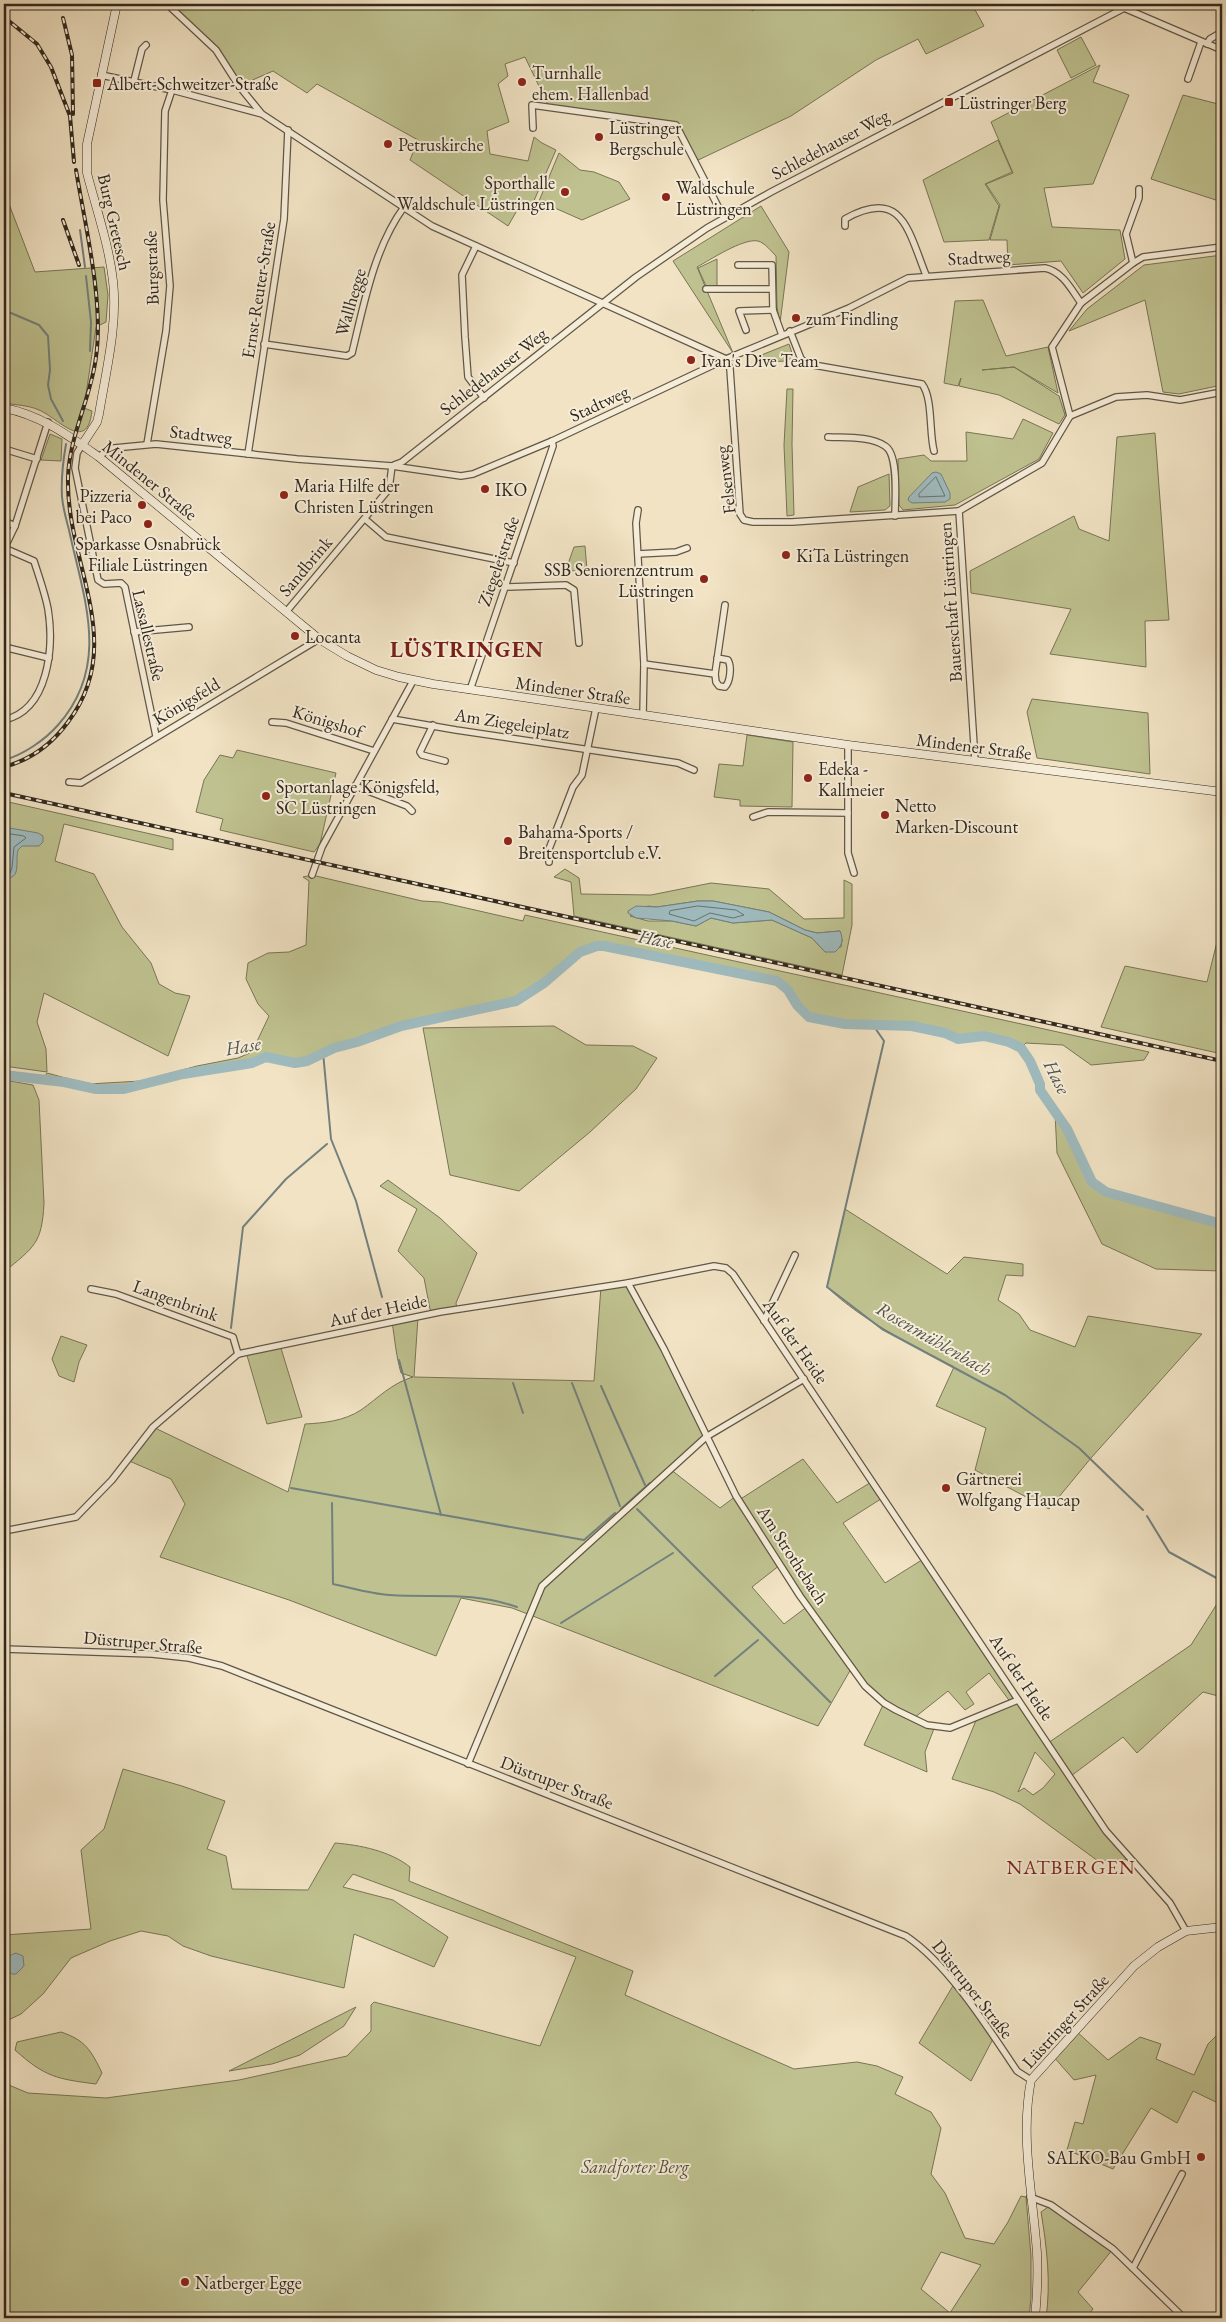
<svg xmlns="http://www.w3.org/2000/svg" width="1226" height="2322" font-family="'EB Garamond',serif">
<rect width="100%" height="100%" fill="#f1e3c4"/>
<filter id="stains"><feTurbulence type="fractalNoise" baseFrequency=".004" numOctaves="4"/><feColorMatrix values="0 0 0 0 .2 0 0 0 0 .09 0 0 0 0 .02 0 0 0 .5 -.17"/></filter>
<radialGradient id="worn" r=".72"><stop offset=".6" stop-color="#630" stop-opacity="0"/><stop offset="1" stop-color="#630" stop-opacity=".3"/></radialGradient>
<g fill="#bfc290" stroke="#787556" fill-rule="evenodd">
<polygon points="167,4 750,4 752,11 764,4 981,4 974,8 984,26 926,54 918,39 876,60 791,116 694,162 678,123 548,105 525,57 505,64 508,76 498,84 509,122 487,131 490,154 528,161 534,137 542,143 556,150 533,203 519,207 508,226 410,160 418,140 317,84 307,93 273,71 239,86 216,50"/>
<polygon points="1081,37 1096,65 1071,78 1057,50"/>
<polygon points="1100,65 1093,82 1129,95 1093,184 1044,188 1052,227 1120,230 1125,259 1083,293 1061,261 1008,265 1007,240 990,240 1000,205 986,184 1013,173 991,122"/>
<polygon points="1183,95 1222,105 1222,202 1151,179"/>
<polygon points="998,140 1012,172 985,184 999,206 989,240 944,242 923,180"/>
<polygon points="559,153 580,170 594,172 619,182 630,199 582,220 539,201"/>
<path d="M4,191L35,272L104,267L108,295L106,322L96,327L84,408L92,411C87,454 58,418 39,410C28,405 15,405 4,403Z"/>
<path d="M761,206L789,252L780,323L777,307L776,256C771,251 765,243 758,241C743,238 710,260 697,267L733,353L673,261Z"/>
<polygon points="1222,255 1222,385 1179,394 1163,392 1145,300 1069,331 1087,309 1144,265"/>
<polygon points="717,259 717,286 706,286 698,268"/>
<polygon points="983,300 1006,356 1048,347 1058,393 1014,367 982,370 1014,367 1059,396 1065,415 1059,424 999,395 959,386 961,378 958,386 944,383 955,301"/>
<polygon points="789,344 793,356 787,361 761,362 759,356"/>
<polygon points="787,389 793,389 792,444 794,515 787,516 784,445"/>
<polygon points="1023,419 1053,433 1039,459 955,505 903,510 899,505 898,459 924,455 931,461 967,461 966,432 1013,439"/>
<polygon points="1155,433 1169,620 1145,621 1146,667 1050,654 1071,609 971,593 970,571 1074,516 1079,529 1109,541 1117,437"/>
<polygon points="50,434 62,439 61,461 41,460"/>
<polygon points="889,474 890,506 885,510 850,512 858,487"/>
<polygon points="585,546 587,570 569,571 568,564 574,547"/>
<polygon points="1032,699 1148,713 1150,774 1037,758 1027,712"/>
<polygon points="747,735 793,742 792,807 740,806 740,800 714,797 719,764 743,766"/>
<polygon points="237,750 336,773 320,844 314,852 220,830 223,819 196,812 204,780 220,755 233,758"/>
<polygon points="4,801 173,839 173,850 64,824 55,861 94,874 122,927 151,963 159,984 175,993 190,996 168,1056 44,993 37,1022 46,1049 47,1072 4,1066"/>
<path d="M565,869L579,878L581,894L651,895L711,883L769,889L804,919L844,918V880L852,884V925L842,975L574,916L571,882L554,877ZM698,901H713L769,912L805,930L817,933L840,931L842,940L841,947L825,952L812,938L772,920L733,923L711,918L696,926L672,921H648L630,916L648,906L657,907Z"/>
<polygon points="312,875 422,901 440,902 523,921 525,915 1149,1052 1144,1060 1091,1065 1063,1045 1026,1043 1021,1048 1009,1042 984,1036 958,1039 945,1033 912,1026 845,1024 809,1017 797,1005 788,990 777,981 597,946 580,952 544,983 518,1000 401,1026 357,1042 334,1048 307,1061 295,1063 266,1057 252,1063 183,1074 124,1089 96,1089 43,1079 47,1073 88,1084 141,1081 197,1066 238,1058 252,1052 269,1016 258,1004 246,979 248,963 268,953 289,952 306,945 309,881 303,877"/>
<polygon points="1222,922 1222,1054 1101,1027 1125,966 1207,982"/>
<polygon points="554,1026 586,1045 633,1046 657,1058 636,1089 590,1132 519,1191 450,1175 423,1028"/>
<path d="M4,1080L33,1085L39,1100L44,1203C42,1244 34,1247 4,1272Z"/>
<polygon points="1055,1113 1067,1129 1092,1182 1106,1192 1222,1224 1222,1271 1156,1269 1102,1244 1057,1153"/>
<polygon points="388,1180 440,1218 477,1253 456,1303 457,1310 431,1314 424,1278 398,1251 417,1209 380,1186"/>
<path d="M845,1209L947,1274L964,1257L1023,1264V1276L1006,1275L998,1300L1019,1314L1030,1330L1075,1347L1088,1316L1202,1334L1091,1458L1049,1509L975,1470L986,1428L936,1406L954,1367C909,1343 864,1322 827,1287Z"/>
<path d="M628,1283L706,1437L670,1469L720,1508L736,1496L739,1500L803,1459L837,1503L873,1481L884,1497L843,1523L885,1583L925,1558L1048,1743L1191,1645L1222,1596V1697L1203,1692L1137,1753L1123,1737L1071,1776L1087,1803L1131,1859L1098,1861L1020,1804L994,1792L952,1779L977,1718L1011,1703L989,1673L966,1692L974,1704L965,1710L948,1691L914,1718L935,1726L925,1752L927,1772L864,1745L884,1703L851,1669L818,1726L512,1608L461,1598L436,1656L289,1600L160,1557L185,1504L171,1479L127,1460L153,1427L288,1492L305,1424C324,1423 344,1421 361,1410C378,1398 392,1383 413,1377L401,1373C396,1356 395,1340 392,1322L418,1317L414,1377L594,1381L601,1287ZM780,1565L808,1606L784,1624L752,1587ZM1035,1752L1055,1774L1043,1788L1033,1795L1024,1788L1018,1792Z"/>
<polygon points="61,1336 87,1345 79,1362 74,1382 59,1376 52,1359"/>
<polygon points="280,1345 302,1417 267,1424 246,1352"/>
<path d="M123,1769L182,1786L225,1801L207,1849L226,1856L232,1889L308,1890L335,1843C360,1845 390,1851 410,1867L409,1881L633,1971L625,1995L794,2069L857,2062L877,2066L903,2077L895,2094L931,2112L941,2128L931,2174L945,2193L965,2238L994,2244L1008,2222L1021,2196L1026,2197L1031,2256V2298L1029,2318H4V2083L28,2093L106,2098L239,2080L347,2056L371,2031V2005L374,2002L540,2046L576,1957L353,1874L343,1887L393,1900L448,1937L434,1967L354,1934L344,1988L211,1956L183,1946L168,1936L141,1931L110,1941L71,1958L43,1994L21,2014L4,2022V1935L91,1929L81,1850L104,1829ZM941,2252L981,2265L950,2313L921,2289Z"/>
<polygon points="954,1984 994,2037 971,2081 919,2043"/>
<polygon points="356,2007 344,2026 300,2055 272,2064 229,2071"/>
<polygon points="1222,2030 1222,2105 1193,2091 1177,2123 1151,2108 1113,2169 1067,2150 1075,2122 1083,2124 1096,2075 1074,2080 1053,2056 1076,2031 1108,2060 1140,2037 1161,2044 1156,2059 1194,2075 1208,2044"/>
<path d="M61,2032C85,2040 91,2050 102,2073L96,2084C57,2079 45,2077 15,2050L17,2042Z"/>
<path d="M1051,2205L1113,2249L1078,2292L1093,2309L1086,2318H1046C1051,2283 1047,2248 1041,2212Z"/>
</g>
<g fill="#9fbbbf" stroke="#73807e">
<polygon points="936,472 941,474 950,493 950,499 945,502 912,503 908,500 909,497 932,473"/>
<path d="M4,827L38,833L43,836V842L39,846H22L18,850C15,862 22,880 4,878Z"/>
<path d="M698,901H713L769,912L805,930L817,933L840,931C844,940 842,946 835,952H825L812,938L772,920L733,923L711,918L696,926L672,921L636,918L628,913V911L636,906L657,907Z"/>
<path d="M16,1953L23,1956L24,1966L16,1974H12C3,1966 5,1956 16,1953Z"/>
</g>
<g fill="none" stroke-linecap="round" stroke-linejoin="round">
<g stroke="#68726e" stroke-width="1">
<polygon points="936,477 945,496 919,497 919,494"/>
<polyline points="4,833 24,836 26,838 14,847 12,868 10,873 4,873"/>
<polygon points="698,906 736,910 744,915 733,918 710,913 694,921 669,914 670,911"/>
</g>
<g stroke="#73807e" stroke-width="2">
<polyline points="80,230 85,267"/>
<polyline points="86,276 91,322 90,351"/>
<polyline points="4,310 39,325 48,336 50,370 48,385 51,399 63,421"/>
<path d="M4,760C23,755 45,740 58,725C111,665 84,600 69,530C66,519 63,508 62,497C61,479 63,461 66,444"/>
<polyline points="873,1025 884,1041 827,1287 882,1329 1005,1395 1079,1448 1143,1510"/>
<polyline points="323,1052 331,1139 356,1201 382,1297"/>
<polyline points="231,1328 243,1227 286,1179 327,1144"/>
<polyline points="399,1360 441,1515"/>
<polyline points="513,1383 523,1413"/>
<polyline points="572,1383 620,1506"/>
<polyline points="601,1386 645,1485"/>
<polyline points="291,1488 584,1540 615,1513"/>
<path d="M332,1503L333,1584C352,1588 371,1594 390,1595C436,1598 471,1591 517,1607"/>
<polyline points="621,1509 650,1483"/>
<polyline points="637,1509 830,1702"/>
<polyline points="1147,1516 1169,1552 1222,1581"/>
<polyline points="561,1623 673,1553"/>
<polyline points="715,1676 758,1640"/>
</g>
<polyline stroke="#9fbbbf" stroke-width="10" points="4,1075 64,1082 96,1089 124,1089 183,1074 252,1063 266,1057 295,1063 307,1061 334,1048 357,1042 401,1026 516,1001 544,983 580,952 597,946 604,946 777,981 788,990 797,1005 809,1017 845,1024 912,1026 945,1033 958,1039 984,1036 1009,1042 1021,1048 1030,1061 1040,1084 1040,1090 1067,1129 1092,1182 1106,1192 1222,1224"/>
<g stroke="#615747" stroke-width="8">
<g id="street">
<polyline points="167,4 216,50 239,86 261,113"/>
<polyline points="1124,8 1222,50"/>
<polyline points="1207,44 1210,39 1222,32"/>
<polyline points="101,75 172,90 262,114 432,226 726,359 730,369 740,514 744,520 753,522 792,522 959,511"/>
<polyline points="1188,79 1201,42"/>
<polyline points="134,81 142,49 146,45"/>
<polyline points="533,128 532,105 676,125 724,218"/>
<path d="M845,226V219C902,187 908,230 926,275"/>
<polyline points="476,246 462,275 465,337 468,377 484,398"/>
<polyline points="1133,263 1126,234 1139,198 1139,189"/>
<polyline points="738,265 772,265 773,310 782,335"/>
<polyline points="706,289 772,289"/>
<polyline points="746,330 739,311 773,310"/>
<path d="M790,331L801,359L808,364L922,384C933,398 929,433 934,451"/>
<path d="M264,344L347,356L352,353C364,304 374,248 404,207"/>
<polyline points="1070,416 1116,397 1147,395 1180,400 1222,392"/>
<path d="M828,437C846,438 870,436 885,446C899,454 895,501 895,516"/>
<polyline points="147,444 166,331 170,286 163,200 165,111 172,90"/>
<polyline points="82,445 77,453 75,468 98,580 104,584 121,583 125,587 156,736"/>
<polyline points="4,449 37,459"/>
<polyline points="248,454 284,219 288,130"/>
<path d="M99,457L108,449L114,448L156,444L297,459L392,466L461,476L473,474L552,441L726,359L849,308L908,278L1045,268C1063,272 1071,289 1081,303"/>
<polyline points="394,465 402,462 636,277 707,228 771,192 1132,4"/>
<polyline points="638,510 636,523 644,664 643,715"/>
<polyline points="365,519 386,537 514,563"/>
<polyline points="4,521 15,526"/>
<polyline points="4,549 15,526 48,422"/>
<polyline points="638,554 676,552 687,548"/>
<polyline points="505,587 566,585 574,590 579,643"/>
<polyline points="286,612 389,489 392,466"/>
<polyline points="134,632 189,627"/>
<polyline points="4,647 49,658"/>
<path d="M717,658L728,660C732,667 730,682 725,687L719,686L716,682L715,674L725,605"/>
<polyline points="644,664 715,674"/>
<polyline points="470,690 553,446 552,441"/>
<polyline points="392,719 456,730 678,763 694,770"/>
<path d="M4,720C49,710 54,647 48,609C45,593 39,577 34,561L4,548"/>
<polyline points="272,722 286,723 374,751"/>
<polyline points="433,725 420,752 422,755 445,761"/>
<polyline points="848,745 848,853 854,873"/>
<polyline points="975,761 959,511 1042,463 1070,416 1052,347 1081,303 1133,263 1143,257 1222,247"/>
<polyline points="69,782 81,783 319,639"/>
<polyline points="355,786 407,806 412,811"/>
<polyline points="753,817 768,812 848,813"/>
<polyline points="549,862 549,849 573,787 582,775 596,708"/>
<polyline points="312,875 322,847 413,681"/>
<polyline points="628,1283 664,1349 736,1496 800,1596 865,1686 884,1703 896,1710 927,1725 950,1728 1018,1700"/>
<polyline points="91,1289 116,1294 233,1337 238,1354"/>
<polyline points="764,1321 795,1255"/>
<polyline points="4,1531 76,1517 112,1480 153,1427 238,1354 440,1312 628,1283 714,1266 726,1268 733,1274 1106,1831 1170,1903 1186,1931"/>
<path d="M4,1649L152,1654L189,1658L222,1666L906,1936C949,1965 988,2028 1017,2071L1031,2080"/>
<polyline points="468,1764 542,1586 706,1437 804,1379"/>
<polyline points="1030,2197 1051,2205 1113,2249 1184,2318"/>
<polyline points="1133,2268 1182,2174"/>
</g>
</g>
<g stroke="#31281d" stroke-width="9">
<g id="secondary">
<path d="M4,408C41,415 69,436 99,457L319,639L347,656L376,670L399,677L433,684L848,745L1222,792"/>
<path d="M82,445L97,422L99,414C106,371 118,324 113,281C109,245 96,208 87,173V144L117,4"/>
<path d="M1035,2318C1037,2297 1038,2274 1037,2253C1033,2196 1020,2137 1031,2080L1134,1966L1158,1947L1186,1931L1222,1927"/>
</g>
</g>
<use href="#street" stroke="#f6edd9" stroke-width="5.5"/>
<use href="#secondary" stroke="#f6edd9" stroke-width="8"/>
<g stroke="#31281d" stroke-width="4">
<g id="rail">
<polyline points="4,17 37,44 51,67 70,116 74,162"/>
<polyline points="63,18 72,55 73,114"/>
<polyline points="63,220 79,265"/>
<path d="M4,767C30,760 52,744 68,722C128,643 66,564 68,478C69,436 91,398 96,357C104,302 85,225 76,170"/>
<polyline points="4,793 1222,1061"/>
</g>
</g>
<use href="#rail" stroke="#f6edd9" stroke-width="2" stroke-dasharray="5.5" stroke-linecap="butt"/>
</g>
<g fill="#8f2418" stroke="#f6edd9" stroke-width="2">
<circle cx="522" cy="82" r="5"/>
<rect x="92" y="78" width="10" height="10" rx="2.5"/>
<rect x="944" y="97" width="10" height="10" rx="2.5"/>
<circle cx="599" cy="137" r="5"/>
<circle cx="388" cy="144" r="5"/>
<circle cx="565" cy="192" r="5"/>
<circle cx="666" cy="197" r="5"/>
<circle cx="796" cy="318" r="5"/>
<circle cx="691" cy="360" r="5"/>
<circle cx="485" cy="489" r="5"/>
<circle cx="284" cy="495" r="5"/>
<circle cx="142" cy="505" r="5"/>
<circle cx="148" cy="524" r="5"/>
<circle cx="786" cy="555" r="5"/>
<circle cx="704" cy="579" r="5"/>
<circle cx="295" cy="636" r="5"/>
<circle cx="808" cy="778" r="5"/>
<circle cx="266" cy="796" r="5"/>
<circle cx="885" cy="815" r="5"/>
<circle cx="508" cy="841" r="5"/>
<circle cx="946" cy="1488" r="5"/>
<circle cx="1201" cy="2157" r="5"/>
<circle cx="185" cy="2282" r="5"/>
</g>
<g text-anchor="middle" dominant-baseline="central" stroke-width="4" stroke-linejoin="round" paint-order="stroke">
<g font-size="18" fill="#31281d" stroke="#f6edd9" text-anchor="start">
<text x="532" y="72">Turnhalle<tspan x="532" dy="21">ehem. Hallenbad</tspan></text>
<text x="107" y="83">Albert-Schweitzer-Straße</text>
<text x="959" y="102">Lüstringer Berg</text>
<text x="609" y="127">Lüstringer<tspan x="609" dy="21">Bergschule</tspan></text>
<text x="398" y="144">Petruskirche</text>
<text x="555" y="182" text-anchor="end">Sporthalle<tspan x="555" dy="21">Waldschule Lüstringen</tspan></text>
<text x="676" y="187">Waldschule<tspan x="676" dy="21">Lüstringen</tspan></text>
<text x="806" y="318">zum Findling</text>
<text x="701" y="360">Ivan's Dive Team</text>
<text x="294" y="485">Maria Hilfe der<tspan x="294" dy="21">Christen Lüstringen</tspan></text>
<text x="495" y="489">IKO</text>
<text x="132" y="495" text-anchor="end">Pizzeria<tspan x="132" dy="21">bei Paco</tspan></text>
<text x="148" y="543" text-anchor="middle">Sparkasse Osnabrück<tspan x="148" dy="21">Filiale Lüstringen</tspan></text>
<text x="796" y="555">KiTa Lüstringen</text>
<text x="694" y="569" text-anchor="end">SSB Seniorenzentrum<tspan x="694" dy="21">Lüstringen</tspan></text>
<text x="305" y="636">Locanta</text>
<text x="818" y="768">Edeka -<tspan x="818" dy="21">Kallmeier</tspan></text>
<text x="276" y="786">Sportanlage Königsfeld,<tspan x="276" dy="21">SC Lüstringen</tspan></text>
<text x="895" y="805">Netto<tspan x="895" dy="21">Marken-Discount</tspan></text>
<text x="518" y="831">Bahama-Sports /<tspan x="518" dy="21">Breitensportclub e.V.</tspan></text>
<text x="956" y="1478">Gärtnerei<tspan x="956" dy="21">Wolfgang Haucap</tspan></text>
<text x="1191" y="2157" text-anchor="end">SALKO-Bau GmbH</text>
<text x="195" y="2282">Natberger Egge</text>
</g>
<g font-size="18" fill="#31281d" stroke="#f6edd9">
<text transform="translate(830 144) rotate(-28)">Schledehauser Weg</text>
<text transform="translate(115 222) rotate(77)">Burg Gretesch</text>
<text transform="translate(979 257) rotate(-3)">Stadtweg</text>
<text transform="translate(151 268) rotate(-92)">Burgstraße</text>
<text transform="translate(258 290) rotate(-81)">Ernst-Reuter-Straße</text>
<text transform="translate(350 302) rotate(-74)">Wallhegge</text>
<text transform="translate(493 371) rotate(-38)">Schledehauser Weg</text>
<text transform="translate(599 403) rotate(-25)">Stadtweg</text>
<text transform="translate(201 434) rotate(6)">Stadtweg</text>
<text transform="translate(150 480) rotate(39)">Mindener Straße</text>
<text transform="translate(725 480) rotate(-97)">Felsenweg</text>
<text transform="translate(498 561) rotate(-71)">Ziegeleistraße</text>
<text transform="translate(305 566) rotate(-50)">Sandbrink</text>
<text transform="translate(950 602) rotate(-94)">Bauerschaft Lüstringen</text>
<text transform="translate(149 635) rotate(77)">Lassallestraße</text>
<text transform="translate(573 690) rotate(8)">Mindener Straße</text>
<text transform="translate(186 701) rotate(-31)">Königsfeld</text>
<text transform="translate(328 721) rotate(17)">Königshof</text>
<text transform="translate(512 723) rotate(9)">Am Ziegeleiplatz</text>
<text transform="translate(974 746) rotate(7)">Mindener Straße</text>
<text transform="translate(176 1300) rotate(20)">Langenbrink</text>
<text transform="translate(378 1310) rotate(-12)">Auf der Heide</text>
<text transform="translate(796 1341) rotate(55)">Auf der Heide</text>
<text transform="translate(793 1555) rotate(57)">Am Strothebach</text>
<text transform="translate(143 1642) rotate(5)">Düstruper Straße</text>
<text transform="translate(1022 1677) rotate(56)">Auf der Heide</text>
<text transform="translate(557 1782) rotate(21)">Düstruper Straße</text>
<text transform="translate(973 1989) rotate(52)">Düstruper Straße</text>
<text transform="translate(1065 2021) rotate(-48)">Lüstringer Straße</text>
</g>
<g font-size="18" font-style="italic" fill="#544e3a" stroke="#f6edd9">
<text x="635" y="2166">Sandforter Berg</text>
</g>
<g font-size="19" font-style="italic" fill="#52544e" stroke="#f6edd9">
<text transform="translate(656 939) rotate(11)">Hase</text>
<text transform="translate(243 1046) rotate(-10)">Hase</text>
<text transform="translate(1057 1077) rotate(63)">Hase</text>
<text transform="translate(934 1339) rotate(30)">Rosenmühlenbach</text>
</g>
<g font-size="20" letter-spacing="1" fill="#7a1f14" stroke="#f6edd9">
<text x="1071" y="1867">NATBERGEN</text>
</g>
<g font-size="22" font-weight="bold" letter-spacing="1" fill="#7a1f14" stroke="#f6edd9">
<text x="467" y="649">LÜSTRINGEN</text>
</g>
</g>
<rect width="1226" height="2322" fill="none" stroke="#f1e3c4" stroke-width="20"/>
<rect x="5" y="5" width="1216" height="2312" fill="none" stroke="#31281d" stroke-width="2.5"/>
<rect x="10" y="10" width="1206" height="2302" fill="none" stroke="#31281d"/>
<rect width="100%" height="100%" filter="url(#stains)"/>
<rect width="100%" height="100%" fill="url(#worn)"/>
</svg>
